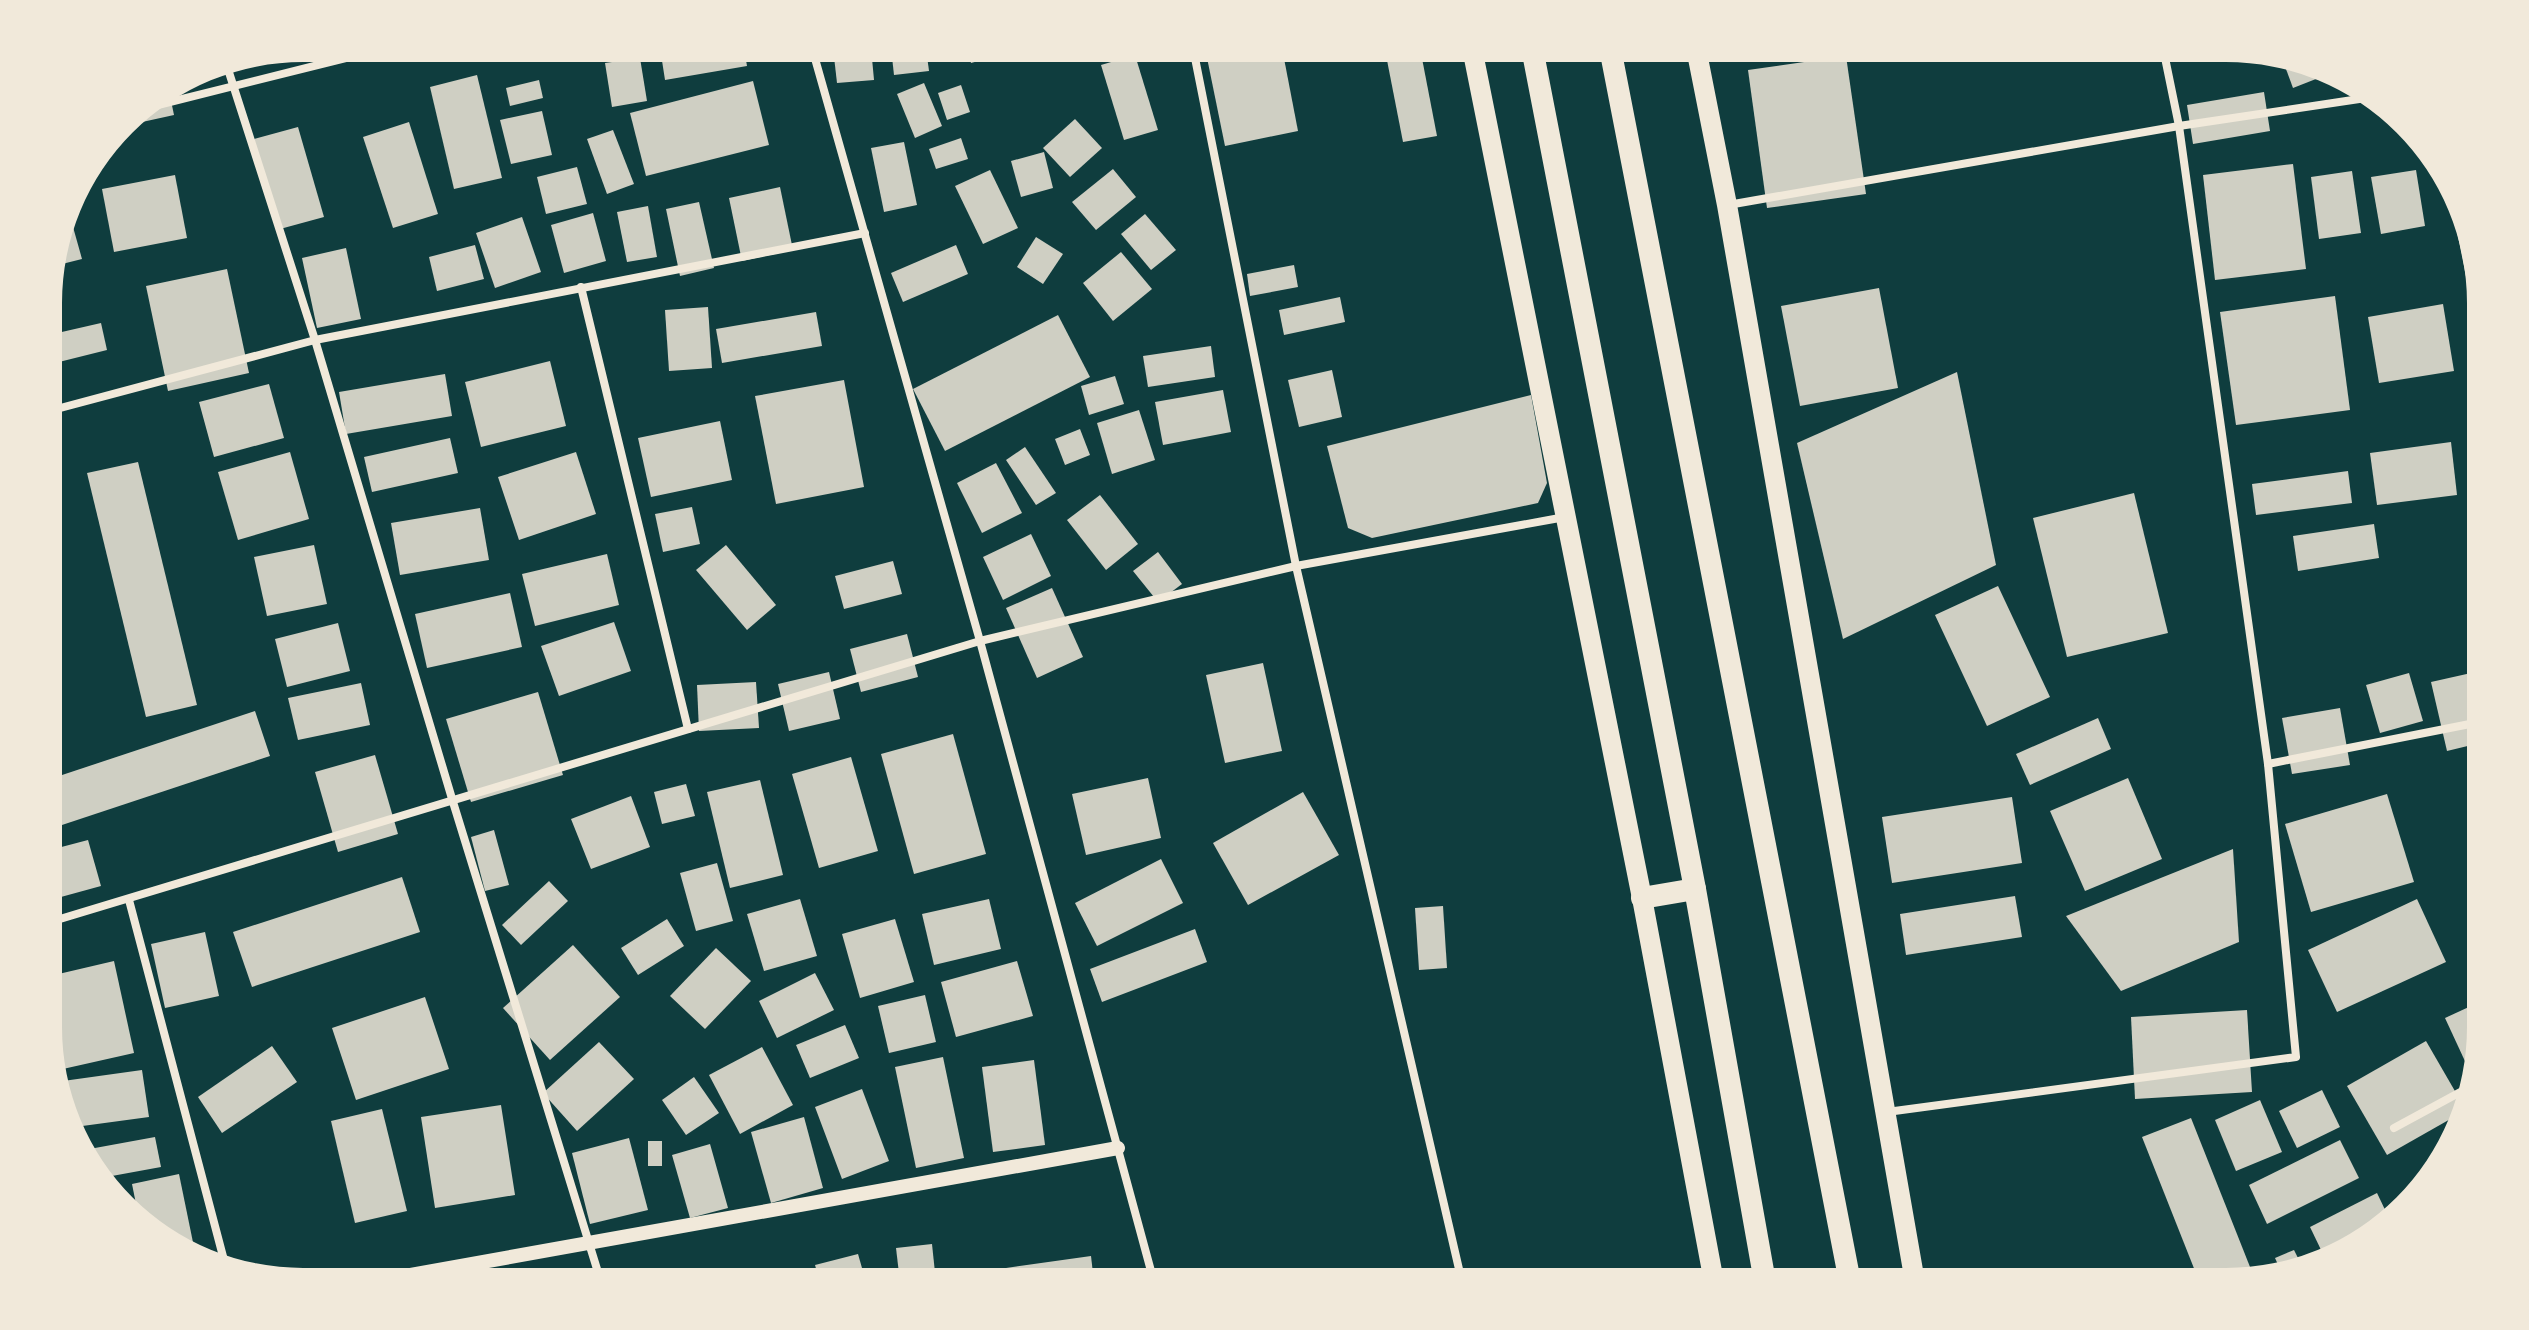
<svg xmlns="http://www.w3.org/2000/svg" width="2529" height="1330" font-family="'PT Sans Narrow',sans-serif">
<rect width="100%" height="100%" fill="#0f3d3e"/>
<g fill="#cfcfc3">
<polygon points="387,48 432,48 432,49 390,59"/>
<polygon points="660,48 744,48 747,66 665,80"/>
<polygon points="833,48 871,48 874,80 837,83"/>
<polygon points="891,48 926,48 929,71 894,75"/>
<polygon points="967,48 1014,48 1015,51 971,63"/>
<polygon points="1033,48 1092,48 1092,49 1036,62"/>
<polygon points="1205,48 1282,48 1298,131 1225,146"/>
<polygon points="1395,48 1420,48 1437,136 1403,142 1385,50"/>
<polygon points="1135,55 1158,130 1124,140 1101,65"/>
<polygon points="1846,56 1866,194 1767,208 1748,70"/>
<polygon points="640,58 647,101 612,107 605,63"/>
<polygon points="2283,61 2318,70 2321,77 2293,88"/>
<polygon points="477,75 502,178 454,189 430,87"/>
<polygon points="539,80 543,98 510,106 506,88"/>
<polygon points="753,81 769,145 646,176 630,113"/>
<polygon points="924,83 942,126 915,138 897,94"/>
<polygon points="961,85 970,112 947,120 938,93"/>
<polygon points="169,91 174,115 124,126 135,112"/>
<polygon points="2264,92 2270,131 2193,144 2187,105"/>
<polygon points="542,111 552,155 511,164 500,120"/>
<polygon points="1075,119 1102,148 1070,177 1043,148"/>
<polygon points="409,122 438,214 393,228 363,137"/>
<polygon points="298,127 324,217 280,229 254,139"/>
<polygon points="613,130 634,184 607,194 587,139"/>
<polygon points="961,138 968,159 936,169 929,149"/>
<polygon points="904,142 917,205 884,212 871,148"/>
<polygon points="1044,152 1053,188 1021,197 1011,161"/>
<polygon points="2293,164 2306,269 2215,280 2203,175"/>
<polygon points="577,167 587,204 546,214 537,177"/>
<polygon points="1113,169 1136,197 1096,230 1072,202"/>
<polygon points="990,170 1018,228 983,244 955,186"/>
<polygon points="2416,170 2425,226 2381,234 2371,177"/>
<polygon points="2352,171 2361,233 2319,239 2311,177"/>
<polygon points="175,175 187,238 114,252 102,189"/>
<polygon points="780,187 793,250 742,261 729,198"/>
<polygon points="699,202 714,268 680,276 666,209"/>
<polygon points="648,206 657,257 627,262 617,212"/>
<polygon points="593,213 606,261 564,273 551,225"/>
<polygon points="1145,214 1176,250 1151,270 1121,234"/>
<polygon points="522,217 541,272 495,288 476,233"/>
<polygon points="73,227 82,259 62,264 58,252 64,230"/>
<polygon points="1036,237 1063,254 1043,284 1017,267"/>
<polygon points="475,245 484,279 437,291 429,257"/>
<polygon points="956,245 968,274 903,302 891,273"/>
<polygon points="346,248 361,319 317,328 302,258"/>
<polygon points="1121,252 1152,289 1113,321 1083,283"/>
<polygon points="1294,265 1298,287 1250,296 1247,274"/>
<polygon points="227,269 249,373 168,391 146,286"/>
<polygon points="1879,288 1898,388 1800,406 1781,306"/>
<polygon points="2335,296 2350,410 2236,425 2220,312"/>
<polygon points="1340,297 1345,322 1284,335 1279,310"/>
<polygon points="2443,304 2454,371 2379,383 2368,317"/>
<polygon points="708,307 712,368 669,371 665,310"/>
<polygon points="816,312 822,346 722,363 716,329"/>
<polygon points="1058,315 1090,377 945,451 913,389"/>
<polygon points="101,323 107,350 59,362 53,334"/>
<polygon points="1211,346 1215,377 1148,387 1143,356"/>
<polygon points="550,361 566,426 481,447 465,382"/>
<polygon points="1332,370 1342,417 1299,427 1288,380"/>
<polygon points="1957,372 1996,565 1843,639 1797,443"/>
<polygon points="445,374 452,416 346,434 339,392"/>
<polygon points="1115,376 1124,404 1089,415 1081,386"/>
<polygon points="844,380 864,487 776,504 755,396"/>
<polygon points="269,384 284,438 214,457 199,402"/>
<polygon points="1223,390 1231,432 1163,445 1155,402"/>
<polygon points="1531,395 1547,483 1538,503 1372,538 1348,528 1327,446"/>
<polygon points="1139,410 1155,460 1112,474 1097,423"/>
<polygon points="720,421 732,480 651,497 638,438"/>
<polygon points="1080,429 1090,455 1065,465 1055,439"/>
<polygon points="450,438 458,473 372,492 364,457"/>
<polygon points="2451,442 2457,495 2377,505 2370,453"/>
<polygon points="1025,447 1056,493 1036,505 1006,460"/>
<polygon points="290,452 309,519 238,540 218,472"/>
<polygon points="576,452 596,514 519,540 498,477"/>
<polygon points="138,462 197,705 146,717 87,473"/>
<polygon points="996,463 1022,513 982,533 957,483"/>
<polygon points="2348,471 2352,503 2256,515 2252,484"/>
<polygon points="2134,493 2168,633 2067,657 2033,518"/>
<polygon points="1100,495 1138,544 1106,570 1067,520"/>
<polygon points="692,507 700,544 663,552 655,514"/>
<polygon points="480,508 489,560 400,575 391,523"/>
<polygon points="2374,524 2379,558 2298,571 2293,536"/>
<polygon points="1031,534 1051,576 1003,600 983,557"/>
<polygon points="314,545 327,604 267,616 254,557"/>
<polygon points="726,545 776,605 747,630 696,570"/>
<polygon points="1158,552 1182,584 1158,602 1133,571"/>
<polygon points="607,554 619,605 535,626 522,574"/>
<polygon points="893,561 902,594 844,609 835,576"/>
<polygon points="1998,586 2050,697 1987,726 1935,615"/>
<polygon points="1052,588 1083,657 1037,678 1006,608"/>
<polygon points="510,593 522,647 427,668 415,614"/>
<polygon points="614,622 631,671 559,696 541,646"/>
<polygon points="338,623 350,671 287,687 275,639"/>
<polygon points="907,634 918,677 861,692 850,649"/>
<polygon points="1263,663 1282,751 1225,763 1206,675"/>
<polygon points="2480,671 2480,743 2447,751 2431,682"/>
<polygon points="829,672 840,719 789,731 778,684"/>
<polygon points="2409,673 2423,721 2380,733 2366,685"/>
<polygon points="756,682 759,728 699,731 697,685"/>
<polygon points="361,683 370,725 298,740 288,698"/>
<polygon points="538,692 563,775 471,802 446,719"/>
<polygon points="2340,708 2350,765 2292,774 2282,718"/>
<polygon points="255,711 270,756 62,825 50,790 50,779"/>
<polygon points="2098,718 2111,749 2030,785 2016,754"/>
<polygon points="953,734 986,854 914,874 881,754"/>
<polygon points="375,755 398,834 338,852 315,772"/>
<polygon points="851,757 878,851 819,868 792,774"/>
<polygon points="1148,778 1161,838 1086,855 1072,794"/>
<polygon points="2128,778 2162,859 2085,891 2050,811"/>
<polygon points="760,780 783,875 730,888 707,792"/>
<polygon points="686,784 695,816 662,824 654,792"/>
<polygon points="1303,792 1339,855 1248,905 1213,843"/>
<polygon points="2387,794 2414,882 2311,912 2285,824"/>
<polygon points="631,796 650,847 591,869 571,819"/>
<polygon points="2012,797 2022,863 1892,883 1882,817"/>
<polygon points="494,830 509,885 485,891 471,837"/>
<polygon points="88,840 101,886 50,900 50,850"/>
<polygon points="2233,849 2239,942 2121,991 2066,916"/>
<polygon points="1161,859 1183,903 1097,946 1075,903"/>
<polygon points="717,863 733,921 696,931 680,873"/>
<polygon points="402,877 420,932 252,987 233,932"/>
<polygon points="549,881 568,901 521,945 502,925"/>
<polygon points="2015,896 2022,937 1906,955 1900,914"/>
<polygon points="800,899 817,956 764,971 747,914"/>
<polygon points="989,899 1001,949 934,965 922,914"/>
<polygon points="2417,899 2446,962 2337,1012 2308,950"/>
<polygon points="1443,906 1447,968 1419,970 1415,908"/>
<polygon points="667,919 684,946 638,975 621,948"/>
<polygon points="895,919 914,982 860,998 842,934"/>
<polygon points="1195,929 1207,962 1102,1002 1090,969"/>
<polygon points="205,932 219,996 165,1008 151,944"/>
<polygon points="573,945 620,997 550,1060 503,1008"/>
<polygon points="716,948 751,981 705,1029 670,996"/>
<polygon points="114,961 134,1053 54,1071 50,1061 50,976"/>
<polygon points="1017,961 1033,1016 956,1037 941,982"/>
<polygon points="815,973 834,1010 777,1038 759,1001"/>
<polygon points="925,995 936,1042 889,1053 878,1006"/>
<polygon points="425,997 449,1069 356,1100 332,1028"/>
<polygon points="2471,1006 2481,1027 2470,1072 2445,1018"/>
<polygon points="2247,1010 2252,1092 2135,1099 2131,1017"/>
<polygon points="845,1025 859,1058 810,1078 796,1045"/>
<polygon points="2426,1041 2463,1105 2461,1113 2387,1155 2347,1086"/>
<polygon points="599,1042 634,1079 577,1131 543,1093"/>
<polygon points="272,1046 297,1082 222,1133 198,1097"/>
<polygon points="762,1047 793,1105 740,1134 709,1075"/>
<polygon points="943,1057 964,1158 916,1168 895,1067"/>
<polygon points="1034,1060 1045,1145 993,1152 982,1067"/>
<polygon points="142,1070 149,1117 75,1127 65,1101 63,1081"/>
<polygon points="694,1077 719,1113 686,1135 662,1100"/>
<polygon points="862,1089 889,1161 842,1179 815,1107"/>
<polygon points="2322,1090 2340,1127 2297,1148 2279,1111"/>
<polygon points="2260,1100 2282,1152 2236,1171 2215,1120"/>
<polygon points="501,1105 515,1195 435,1208 421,1117"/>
<polygon points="382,1109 407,1211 355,1223 331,1121"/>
<polygon points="804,1117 823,1188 771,1203 751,1132"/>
<polygon points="2191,1118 2254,1277 2242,1281 2199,1281 2142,1137"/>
<polygon points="155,1137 161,1167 101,1178 91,1169 84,1150"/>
<polygon points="629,1138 648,1210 590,1224 572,1153"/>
<polygon points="2340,1140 2359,1178 2267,1224 2249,1185"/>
<rect x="648" y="1141" width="14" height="25"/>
<polygon points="710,1144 728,1208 690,1218 672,1155"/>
<polygon points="179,1174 196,1257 190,1255 137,1209 132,1184"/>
<polygon points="2377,1193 2388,1216 2367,1239 2323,1254 2310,1227"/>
<polygon points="932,1244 936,1282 900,1282 896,1248"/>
<polygon points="2294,1250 2300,1262 2280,1269 2275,1258"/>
<polygon points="858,1254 866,1282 820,1282 815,1265"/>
<polygon points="1091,1256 1094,1282 1008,1282 1006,1268"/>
</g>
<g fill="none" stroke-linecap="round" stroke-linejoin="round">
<g stroke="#f1e9da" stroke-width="8">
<polyline points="812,48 980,641 1154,1282"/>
<polyline points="1193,48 1296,566 1462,1282"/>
<polyline points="226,63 315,340 453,802 601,1282"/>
<polyline points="138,110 386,48"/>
<polyline points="1728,205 2179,126 2366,98"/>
<polyline points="2457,211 2479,321"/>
<polyline points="581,287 688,729"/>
<polyline points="49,411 315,340 865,233"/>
<polyline points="2268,764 2480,722"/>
<polyline points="129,900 225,1264"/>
<polyline points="50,922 980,641 1296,566 1565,517"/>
<polyline points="1887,1112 2296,1057 2268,764 2179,126 2163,48"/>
<polyline points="2394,1128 2466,1089"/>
</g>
<polyline stroke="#f1e9da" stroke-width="14" points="371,1282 1118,1148"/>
<g stroke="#f1e9da" stroke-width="20">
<polyline points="1472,48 1642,898 1714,1282"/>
<polyline points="1696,48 1727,205 1915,1282"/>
</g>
<g stroke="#f1e9da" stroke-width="22">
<polyline points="1532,48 1695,889 1765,1282"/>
<polyline points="1610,48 1850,1282"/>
<polyline points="1642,898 1695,889"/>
</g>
</g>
<path d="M0 0H2529V1330H0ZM303 62H2226A241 241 0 0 1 2467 303V1027A241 241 0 0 1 2226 1268H303A241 241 0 0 1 62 1027V303A241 241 0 0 1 303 62Z" fill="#f1e9da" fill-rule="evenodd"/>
</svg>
